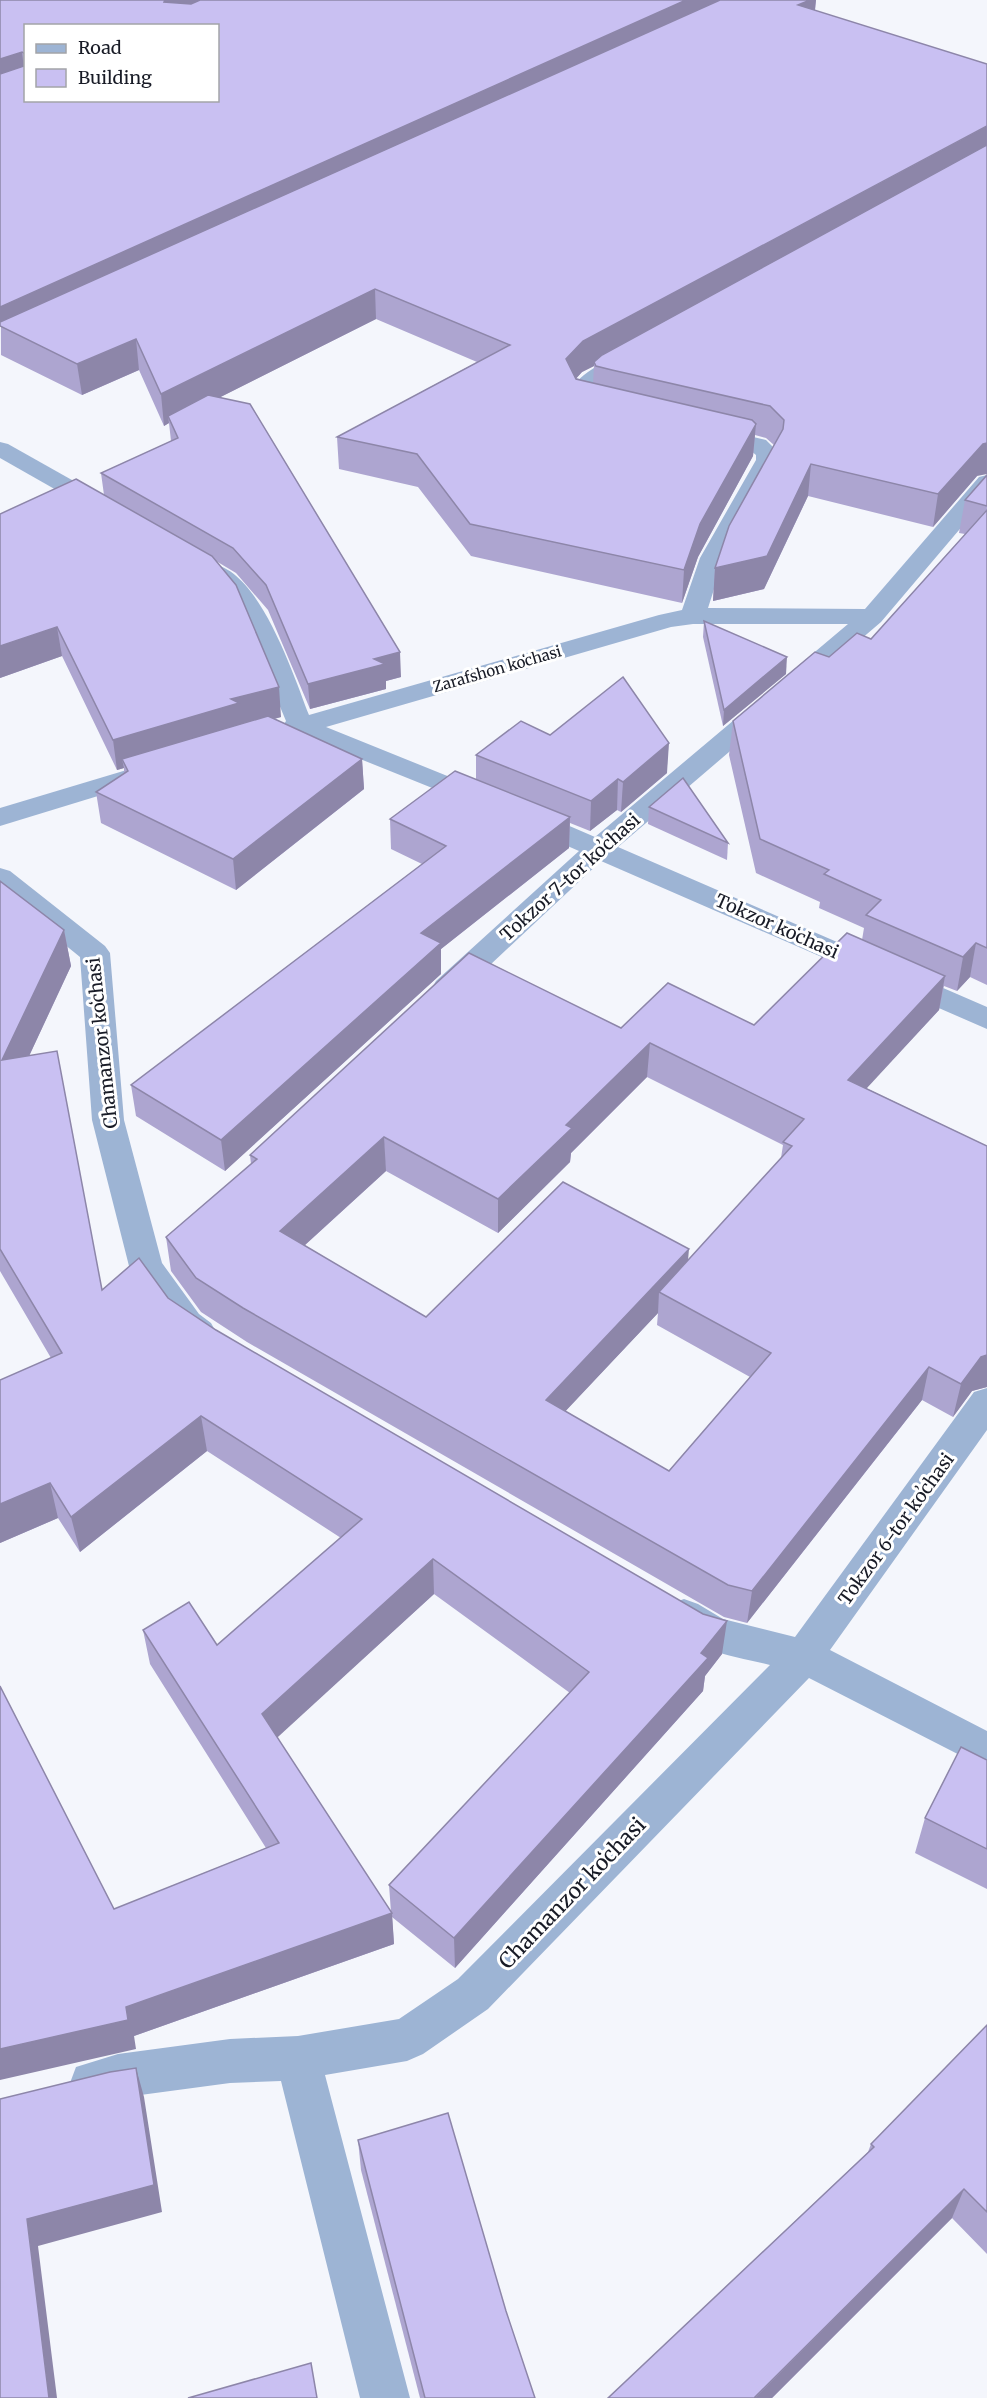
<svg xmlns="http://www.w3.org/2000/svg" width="987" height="2398" font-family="Merriweather,serif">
<rect width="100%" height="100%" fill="#f4f6fc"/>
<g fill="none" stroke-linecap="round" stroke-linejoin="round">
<g fill="#9db4d4" fill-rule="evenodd">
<path d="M634,349L642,350L645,355L642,360L599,384L590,393L593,399L610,403L613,408L610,413L602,415L576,408L567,392C580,374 613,354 634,349Z"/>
<path d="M710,427L766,440L779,453L778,460L724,558L708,608L865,609L979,477L987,475V497L881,622L618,847L987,1007V1029L601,861L458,995L447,998L436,995L432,988L436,981L579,851L517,824L513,818L517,812L527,809L537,812L595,837L848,624H693L671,627L326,727L492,794L496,800L492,806L482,808L298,734L286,733L282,727L286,721L241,613L216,584L200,575L197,570L200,565C254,551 294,677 309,715L659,615L682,610L700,558L756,460V455L750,450L702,439L699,434L702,429Z"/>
<polygon points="0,442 8,444 111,502 115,507 111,512 103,514 95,512 0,458"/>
<polygon points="150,763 160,765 164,771 160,777 0,826 0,808"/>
<polygon points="0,868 10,871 105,946 110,953 124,1120 162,1263 199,1314 211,1323 216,1332 211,1341 199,1345 187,1341 175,1332 129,1266 92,1120 80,957 0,892"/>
<path d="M987,1388V1430L830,1650L987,1731V1769L809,1678L488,2009L423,2054L407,2061L325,2075L410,2398H360L281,2081L230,2083L118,2098L92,2105L76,2099L70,2083L76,2067L118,2054L230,2039L298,2036L399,2019L458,1979L770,1665C736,1656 682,1651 665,1616L670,1604L684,1599L698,1604L723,1619L795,1637L974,1392Z"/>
</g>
</g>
<g fill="#ada5d0" fill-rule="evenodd">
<path d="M0,0H816L815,11L977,476L933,527L808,496L764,589L713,601L715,568L774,445L766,438L755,435L753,456L698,557L682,603L471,556L418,487L339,469L337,437L477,362L376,319L220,397L401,677L386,681V689L310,709L268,610L236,573L216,561L281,717L274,719L362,759L364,789L236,890L101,823L96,792L124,773V768L117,770L62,656L0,678V514L104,495L101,473L171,441L169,423L164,426L139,370L82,395L1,355ZM594,366L593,383L576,378L582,372Z"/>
<path d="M987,475V985L970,977L957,991L944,986L939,1010L866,1088L987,1146V1387L972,1391L953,1417L922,1400L747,1623L724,1617L247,1342L201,1312L171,1271L166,1237L251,1164L250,1155L621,1028L754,1025L862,940L864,928L819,908L820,902L756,873L729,755L733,721L829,657L871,639L965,534L959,533L965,500ZM647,1077L783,1145L781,1158L688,1260L426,1317L304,1246L386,1171L498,1233L570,1162L571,1153ZM658,1313L657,1325L750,1377L669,1471L565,1411Z"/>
<polygon points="704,621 786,674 723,726 703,637"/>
<polygon points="550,735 667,773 621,812 617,810 590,831 570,823 569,848 441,949 441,974 225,1171 136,1116 131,1085 422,864 391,849 390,819 476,780 476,755"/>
<polygon points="649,807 728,843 727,860 648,824"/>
<path d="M0,881L64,930L71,966L29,1056L102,1290L168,1298L216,1330L722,1654L705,1676L703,1691L455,1968L392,1917L394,1944L134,2036L136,2049L114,1909L266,1848L150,1664L143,1630L217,1645L341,1538L207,1451L80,1552L58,1518L0,1543V1380L51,1358L0,1271ZM434,1594L570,1693L389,1885L391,1912L277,1737Z"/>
<polygon points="987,1760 987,1889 915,1853 925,1818"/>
<polygon points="987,2025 987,2254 952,2218 772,2398 608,2398 868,2152 871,2144"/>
<polygon points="358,2140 506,2311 535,2398 420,2398 361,2170"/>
</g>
<g fill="#8d86a9">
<polygon points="165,0 222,0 170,20 164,2"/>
<polygon points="686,0 737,0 0,326 0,307"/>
<polygon points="810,0 816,0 813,25 798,5"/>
<polygon points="22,52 25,77 0,86 0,59"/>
<polygon points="987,126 987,146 594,362 594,366 582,372 565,391 566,359 583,341"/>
<polygon points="375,289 376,319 171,422 168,416 169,423 164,426 161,394"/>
<polygon points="136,339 139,370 82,395 77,364"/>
<polygon points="756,424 753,456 698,557 682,603 684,570 700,524"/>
<polygon points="987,443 987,474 977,476 933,527 938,494 983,444"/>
<polygon points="811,464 808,496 764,589 713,601 715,568"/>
<polygon points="57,627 62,656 0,678 0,646"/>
<polygon points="400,652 401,677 386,681 386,689 310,709 308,684 374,659"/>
<polygon points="787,657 786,674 723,726 724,710"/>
<polygon points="279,687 281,717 122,759 124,768 117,770 113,740 231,699"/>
<polygon points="669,743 667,773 621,812 623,782"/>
<polygon points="362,759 364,789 236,890 233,859"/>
<polygon points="618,779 617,810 590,831 591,801"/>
<polygon points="570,817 569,848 441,949 441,974 225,1171 221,1140 421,933"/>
<polygon points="64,930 71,966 10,1097 2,1060"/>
<polygon points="976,943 970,977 957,991 963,957"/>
<polygon points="945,976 939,1010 843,1114 848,1080"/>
<polygon points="650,1043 647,1077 571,1153 570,1162 498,1233 498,1199 566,1125"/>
<polygon points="384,1137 386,1171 283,1265 280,1231"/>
<polygon points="689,1249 686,1283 659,1292 658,1313 545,1433 546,1400"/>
<polygon points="987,1355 987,1387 972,1391 953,1417 961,1384 981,1357"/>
<polygon points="929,1367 922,1400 747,1623 752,1591"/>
<polygon points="201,1416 207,1451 80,1552 71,1517"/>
<polygon points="50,1483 58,1518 0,1543 0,1504"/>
<polygon points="433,1559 434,1594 267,1747 262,1714"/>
<polygon points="727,1621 722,1654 705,1676 703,1691 455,1968 454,1938 701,1653"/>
<polygon points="392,1913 394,1944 134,2036 136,2049 0,2080 0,2049 126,2007"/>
<polygon points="136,2068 144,2097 162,2212 38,2246 57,2398 49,2398 27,2219"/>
<polygon points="964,2189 952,2218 772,2398 755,2398"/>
</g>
<g fill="#c9c0f2" stroke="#8d86a9" stroke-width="1.5" fill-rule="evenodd">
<path d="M0,0H165L164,2L191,4L200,0H686L0,307V74L24,66L25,54L22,52L0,59ZM26,26H218V100H26Z"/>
<polygon points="720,0 810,0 798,5 987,64 987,126 583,341 566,359 576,379 752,420 756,424 700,524 684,570 470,524 417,454 337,437 510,345 375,289 161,394 136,339 77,364 0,326 0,322"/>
<polygon points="987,145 987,443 983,444 938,494 811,464 767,556 715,568 729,526 783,429 784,420 770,406 612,370 596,366 594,362 602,355"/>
<polygon points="208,395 250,404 400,652 374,659 385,664 308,684 266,585 233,548 101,473 178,438 168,416"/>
<polygon points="987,475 987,506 965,500"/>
<polygon points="76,479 212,556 236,585 279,687 231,699 239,703 113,740 57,627 0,646 0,514"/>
<polygon points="987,510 987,948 976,943 963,957 866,915 881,900 824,874 829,870 760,839 733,721 815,652 829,657 857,633 871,639"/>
<polygon points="704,621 787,657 724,710"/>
<polygon points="623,677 669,743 623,782 618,779 591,801 476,755 521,721 550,735"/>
<polygon points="268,716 362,759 233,859 96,792 128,771 122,759"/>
<polygon points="455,771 570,817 421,933 441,943 221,1140 131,1085 446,846 390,819"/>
<polygon points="683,778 728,843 649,807"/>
<polygon points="0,881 64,930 2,1060 57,1051 102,1290 139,1258 168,1298 216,1330 703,1614 727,1621 701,1653 708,1658 454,1938 389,1885 589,1672 433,1559 262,1714 392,1913 126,2007 128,2020 0,2049 0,1686 114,1909 279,1843 143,1630 189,1602 217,1645 362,1519 201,1416 71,1517 50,1483 0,1504 0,1380 62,1353 0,1249"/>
<path d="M847,933L945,976L848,1080L987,1146V1355L981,1357L961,1384L929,1367L752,1591L728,1585L243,1308L196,1278L166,1237L257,1159L250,1155L469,953L621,1028L668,983L754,1025ZM650,1043L804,1119L783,1142L792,1146L659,1292L771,1353L669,1471L546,1400L689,1249L563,1182L426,1317L280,1231L384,1137L498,1199L572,1128L566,1125Z"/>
<polygon points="961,1747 987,1760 987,1849 925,1818"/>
<polygon points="987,2025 987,2212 964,2189 755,2397 756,2398 608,2398 874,2147 871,2144"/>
<polygon points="136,2068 154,2185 27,2219 49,2398 0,2398 0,2099 110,2072"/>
<polygon points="448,2113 506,2311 535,2398 425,2398 358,2140"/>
<polygon points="311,2363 317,2398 188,2398"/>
</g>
<g text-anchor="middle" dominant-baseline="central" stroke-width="6" stroke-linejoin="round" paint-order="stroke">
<g font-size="15" fill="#181b26" stroke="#fff">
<text transform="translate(497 669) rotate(-16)">Zarafshon koʻchasi</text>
</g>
<g font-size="18" fill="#181b26" stroke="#fff">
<text transform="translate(570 877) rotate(-42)">Tokzor 7-tor koʼchasi</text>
<text transform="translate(777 926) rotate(24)">Tokzor koʻchasi</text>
<text transform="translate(102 1043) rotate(-96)">Chamanzor koʻchasi</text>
<text transform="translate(896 1529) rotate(-54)">Tokzor 6-tor koʼchasi</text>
</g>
<g font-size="21" fill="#181b26" stroke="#fff">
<text transform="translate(572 1893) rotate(-46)">Chamanzor koʻchasi</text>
</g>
</g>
<rect x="24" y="24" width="195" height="78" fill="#ffffff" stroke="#a3a4a8" stroke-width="1.5"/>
<rect x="36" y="44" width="30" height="9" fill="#9db4d4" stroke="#a3a4a8" stroke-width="1.5"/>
<text x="78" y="54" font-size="18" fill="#181b26">Road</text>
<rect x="36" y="69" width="30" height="18" fill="#c9c0f2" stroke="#a3a4a8" stroke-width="1.5"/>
<text x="78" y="84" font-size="18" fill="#181b26">Building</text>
</svg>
